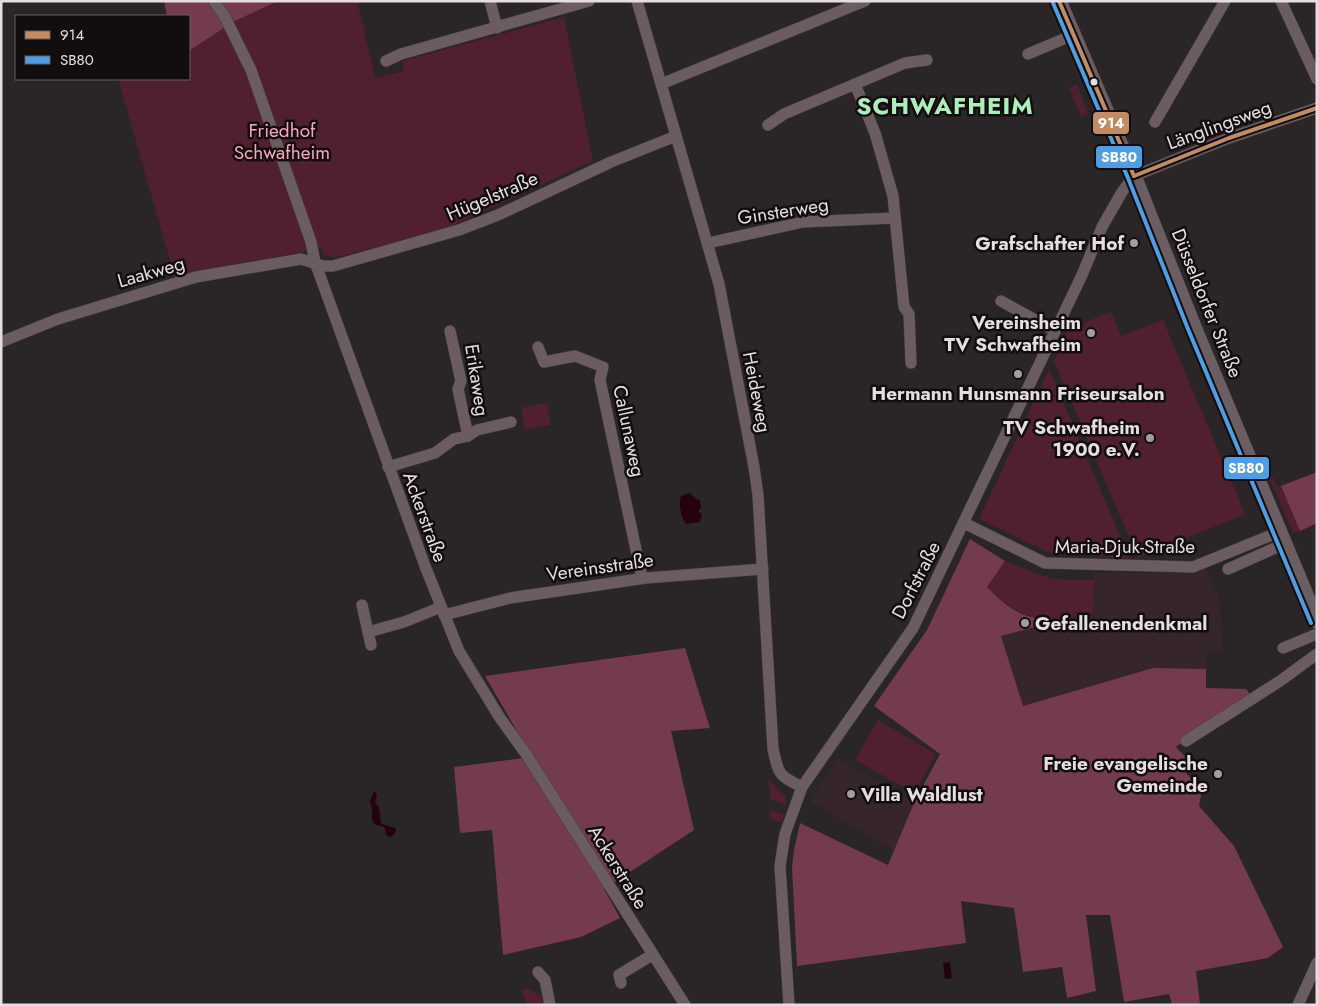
<svg xmlns="http://www.w3.org/2000/svg" width="1318" height="1006" font-family="Jost,sans-serif">
<rect width="100%" height="100%" fill="#2a2526"/>
<g fill="#36262a">
<polygon points="1206,568 1219,597 1223,651 1207,651 1206,669 1153,668 1023,706 1001,636 1093,612 1094,573 1192,573"/>
<polygon points="837,758 914,803 895,851 811,802"/>
</g>
<g fill="#501f30">
<polygon points="278,1 357,1 376,78 404,71 402,61 564,17 593,161 445,229 334,258 323,255 321,248 175,278 119,82 127,79 189,79 189,51 233,22"/>
<polygon points="1077,84 1088,114 1081,117 1069,88"/>
<polygon points="1111,312 1121,336 1163,320 1245,514 1138,558 1054,361 1068,329"/>
<polygon points="1049,369 1130,559 1047,552 979,519"/>
<polygon points="547,403 551,425 525,430 521,408"/>
<polygon points="1268,466 1277,487 1281,486 1300,531 1293,533 1265,467"/>
<path d="M1005,561L1052,579L1094,580L1093,612C1048,625 1020,622 987,587Z"/>
<polygon points="878,720 936,754 914,793 855,760"/>
<polygon points="769,779 785,796 787,806 770,799"/>
<polygon points="770,810 785,815 782,822 770,819"/>
<polygon points="524,989 529,989 541,996 544,1005 527,1005 522,991"/>
</g>
<g fill="#743b4d">
<polygon points="164,1 278,1 233,22 189,51 189,16 167,16"/>
<polygon points="1317,472 1317,523 1300,531 1281,486"/>
<path d="M970,539L1005,561L987,587C1011,612 1026,620 1061,620L1001,636L1023,706L1153,668L1206,669V688L1246,689L1250,694L1176,747L1192,764L1185,772L1202,790L1199,806L1234,846L1283,947L1268,958L1196,971L1200,1004L1172,1005L1169,994L1124,1002L1110,915H1086L1096,991L1067,998L1062,967L1023,972L1014,908L961,901L966,943L797,966L792,868L794,850L800,823L888,865L914,803L940,754L874,706L927,630Z"/>
<polygon points="685,648 710,728 671,731 694,830 604,889 620,918 581,937 503,955 492,830 460,833 454,767 532,757 485,676"/>
</g>
<g fill="#24030d">
<path d="M690,493L696,499L700,500L701,508L698,511L702,514L700,522L686,524C681,517 678,504 681,496Z"/>
<path d="M374,791L377,794L375,802L379,808L381,823C386,827 391,825 396,829L395,833L391,837L386,835C386,821 377,829 373,822C370,817 373,813 372,809C372,806 370,804 370,801Z"/>
<polygon points="950,962 952,978 945,979 943,963"/>
</g>
<g fill="none" stroke-linecap="round" stroke-linejoin="round">
<g stroke="#434041" stroke-width="12">
<g id="minor">
<polyline points="214,1 225,17 251,70 311,242 315,262 425,566 459,651 500,718 526,754 685,1005"/>
<polyline points="490,1 497,28"/>
<path d="M637,1L719,284L754,467L758,495L773,749C779,775 778,775 802,787"/>
<polyline points="1281,1 1317,79"/>
<polyline points="1028,54 1073,35"/>
<polyline points="386,61 401,54 589,1"/>
<polyline points="661,84 865,1"/>
<polyline points="855,84 875,133 893,196 904,307 909,314 911,363"/>
<polyline points="1155,122 1225,1"/>
<polyline points="768,125 784,114 905,63 927,60"/>
<polyline points="708,243 803,222 894,218"/>
<polyline points="1001,301 1055,331"/>
<polyline points="450,331 461,381 458,389 468,436"/>
<polyline points="1,342 58,319 196,277 301,259 323,266 333,266 459,230 498,215 611,162 676,136"/>
<polyline points="538,347 544,362 575,356 603,367 600,380 642,578"/>
<polyline points="388,467 435,453 454,439 468,436 477,430 511,422"/>
<polyline points="964,523 1045,563 1193,567 1279,532"/>
<polyline points="1228,569 1284,544"/>
<polyline points="362,605 371,645"/>
<polyline points="444,615 510,598 646,578 763,569"/>
<polyline points="368,632 404,622 441,607"/>
<polyline points="1283,648 1317,634"/>
<polyline points="1186,741 1280,681 1317,654"/>
<polyline points="538,972 545,980 550,1005"/>
<polyline points="621,983 619,975 652,955"/>
<polyline points="789,1005 780,866 785,834 802,787 913,628 1082,275 1102,227 1122,192 1134,176 1229,138 1317,108"/>
<polyline points="1298,1005 1317,963"/>
</g>
</g>
<g stroke="#434041" stroke-width="16">
<polyline id="major" points="1059,1 1134,176 1194,327 1317,621"/>
</g>
<use href="#minor" stroke="#6b5c61" stroke-width="11"/>
<use href="#major" stroke="#6b5d62" stroke-width="15"/>
<g stroke="#120d0e" stroke-width="8">
<g id="bus-1">
<polyline points="1059,1 1134,176"/>
<polyline points="1134,176 1229,138 1317,108"/>
</g>
</g>
<g stroke="#120d0e" stroke-width="8">
<polyline id="bus-2" points="1053,3 1128,178 1188,329 1311,623"/>
</g>
<use href="#bus-1" stroke="#c18c65" stroke-width="4"/>
<use href="#bus-2" stroke="#4d9ee5" stroke-width="4"/>
</g>
<circle fill="#e5dddf" stroke="#120d0e" stroke-width="2" cx="1094" cy="82" r="4.5"/>
<g fill="#a49d9e" stroke="#120d0e" stroke-width="2">
<circle cx="1134" cy="243" r="5"/>
<circle cx="1091" cy="333" r="5"/>
<circle cx="1018" cy="374" r="5"/>
<circle cx="1150" cy="438" r="5"/>
<circle cx="1025" cy="623" r="5"/>
<circle cx="1218" cy="774" r="5"/>
<circle cx="851" cy="794" r="5"/>
</g>
<g text-anchor="middle" dominant-baseline="central" stroke-width="5" stroke-linejoin="round" paint-order="stroke">
<g font-size="19" fill="#e5dddf" stroke="#120d0e">
<text transform="translate(1219 125) rotate(-20)">Länglingsweg</text>
<text transform="translate(492 196) rotate(-23)">Hügelstraße</text>
<text transform="translate(783 211) rotate(-9)">Ginsterweg</text>
<text transform="translate(151 272) rotate(-16)">Laakweg</text>
<text transform="translate(1207 303) rotate(68)">Düsseldorfer Straße</text>
<text transform="translate(477 380) rotate(81)">Erikaweg</text>
<text transform="translate(757 392) rotate(79)">Heideweg</text>
<text transform="translate(629 431) rotate(78)">Callunaweg</text>
<text transform="translate(425 517) rotate(70)">Ackerstraße</text>
<text x="1125" y="546">Maria-Djuk-Straße</text>
<text transform="translate(600 567) rotate(-8)">Vereinsstraße</text>
<text transform="translate(916 580) rotate(-63)">Dorfstraße</text>
<text transform="translate(618 867) rotate(58)">Ackerstraße</text>
</g>
<g font-size="19" fill="#f6a5bc" stroke="#120d0e">
<text x="282" y="130">Friedhof<tspan x="282" dy="22">Schwafheim</tspan></text>
</g>
<g font-size="19" font-weight="bold" fill="#e5dddf" stroke="#120d0e" text-anchor="end">
<text x="1124" y="243">Grafschafter Hof</text>
<text x="1081" y="322">Vereinsheim<tspan x="1081" dy="22">TV Schwafheim</tspan></text>
<text x="1018" y="393" text-anchor="middle">Hermann Hunsmann Friseursalon</text>
<text x="1140" y="427">TV Schwafheim<tspan x="1140" dy="22">1900 e.V.</tspan></text>
<text x="1035" y="623" text-anchor="start">Gefallenendenkmal</text>
<text x="1208" y="763">Freie evangelische<tspan x="1208" dy="22">Gemeinde</tspan></text>
<text x="861" y="794" text-anchor="start">Villa Waldlust</text>
</g>
<g font-size="24" font-weight="bold" letter-spacing="1" fill="#abf0bb" stroke="#120d0e">
<text x="945" y="105">SCHWAFHEIM</text>
</g>
</g>
<g stroke="#120d0e" stroke-width="2">
<rect x="1092" y="111" width="38" height="24" rx="5" fill="#c18c65"/>
<rect x="1095" y="145" width="48" height="24" rx="5" fill="#4d9ee5"/>
<rect x="1223" y="456" width="47" height="24" rx="5" fill="#4d9ee5"/>
</g>
<g font-size="14" text-anchor="middle" font-weight="bold" fill="#fff">
<text x="1111" y="128">914</text>
<text x="1119" y="162">SB80</text>
<text x="1246" y="473">SB80</text>
</g>
<rect width="1318" height="1006" fill="none" stroke="#e5dddf" stroke-width="5"/>
<rect x="15" y="15" width="175" height="65" fill="#120d0e" stroke="#666062"/>
<rect x="25" y="31" width="25" height="8" fill="#c18c65" stroke="#666062"/>
<text x="60" y="40" font-size="15" fill="#e5dddf">914</text>
<rect x="25" y="56" width="25" height="8" fill="#4d9ee5" stroke="#666062"/>
<text x="60" y="65" font-size="15" fill="#e5dddf">SB80</text>
</svg>
